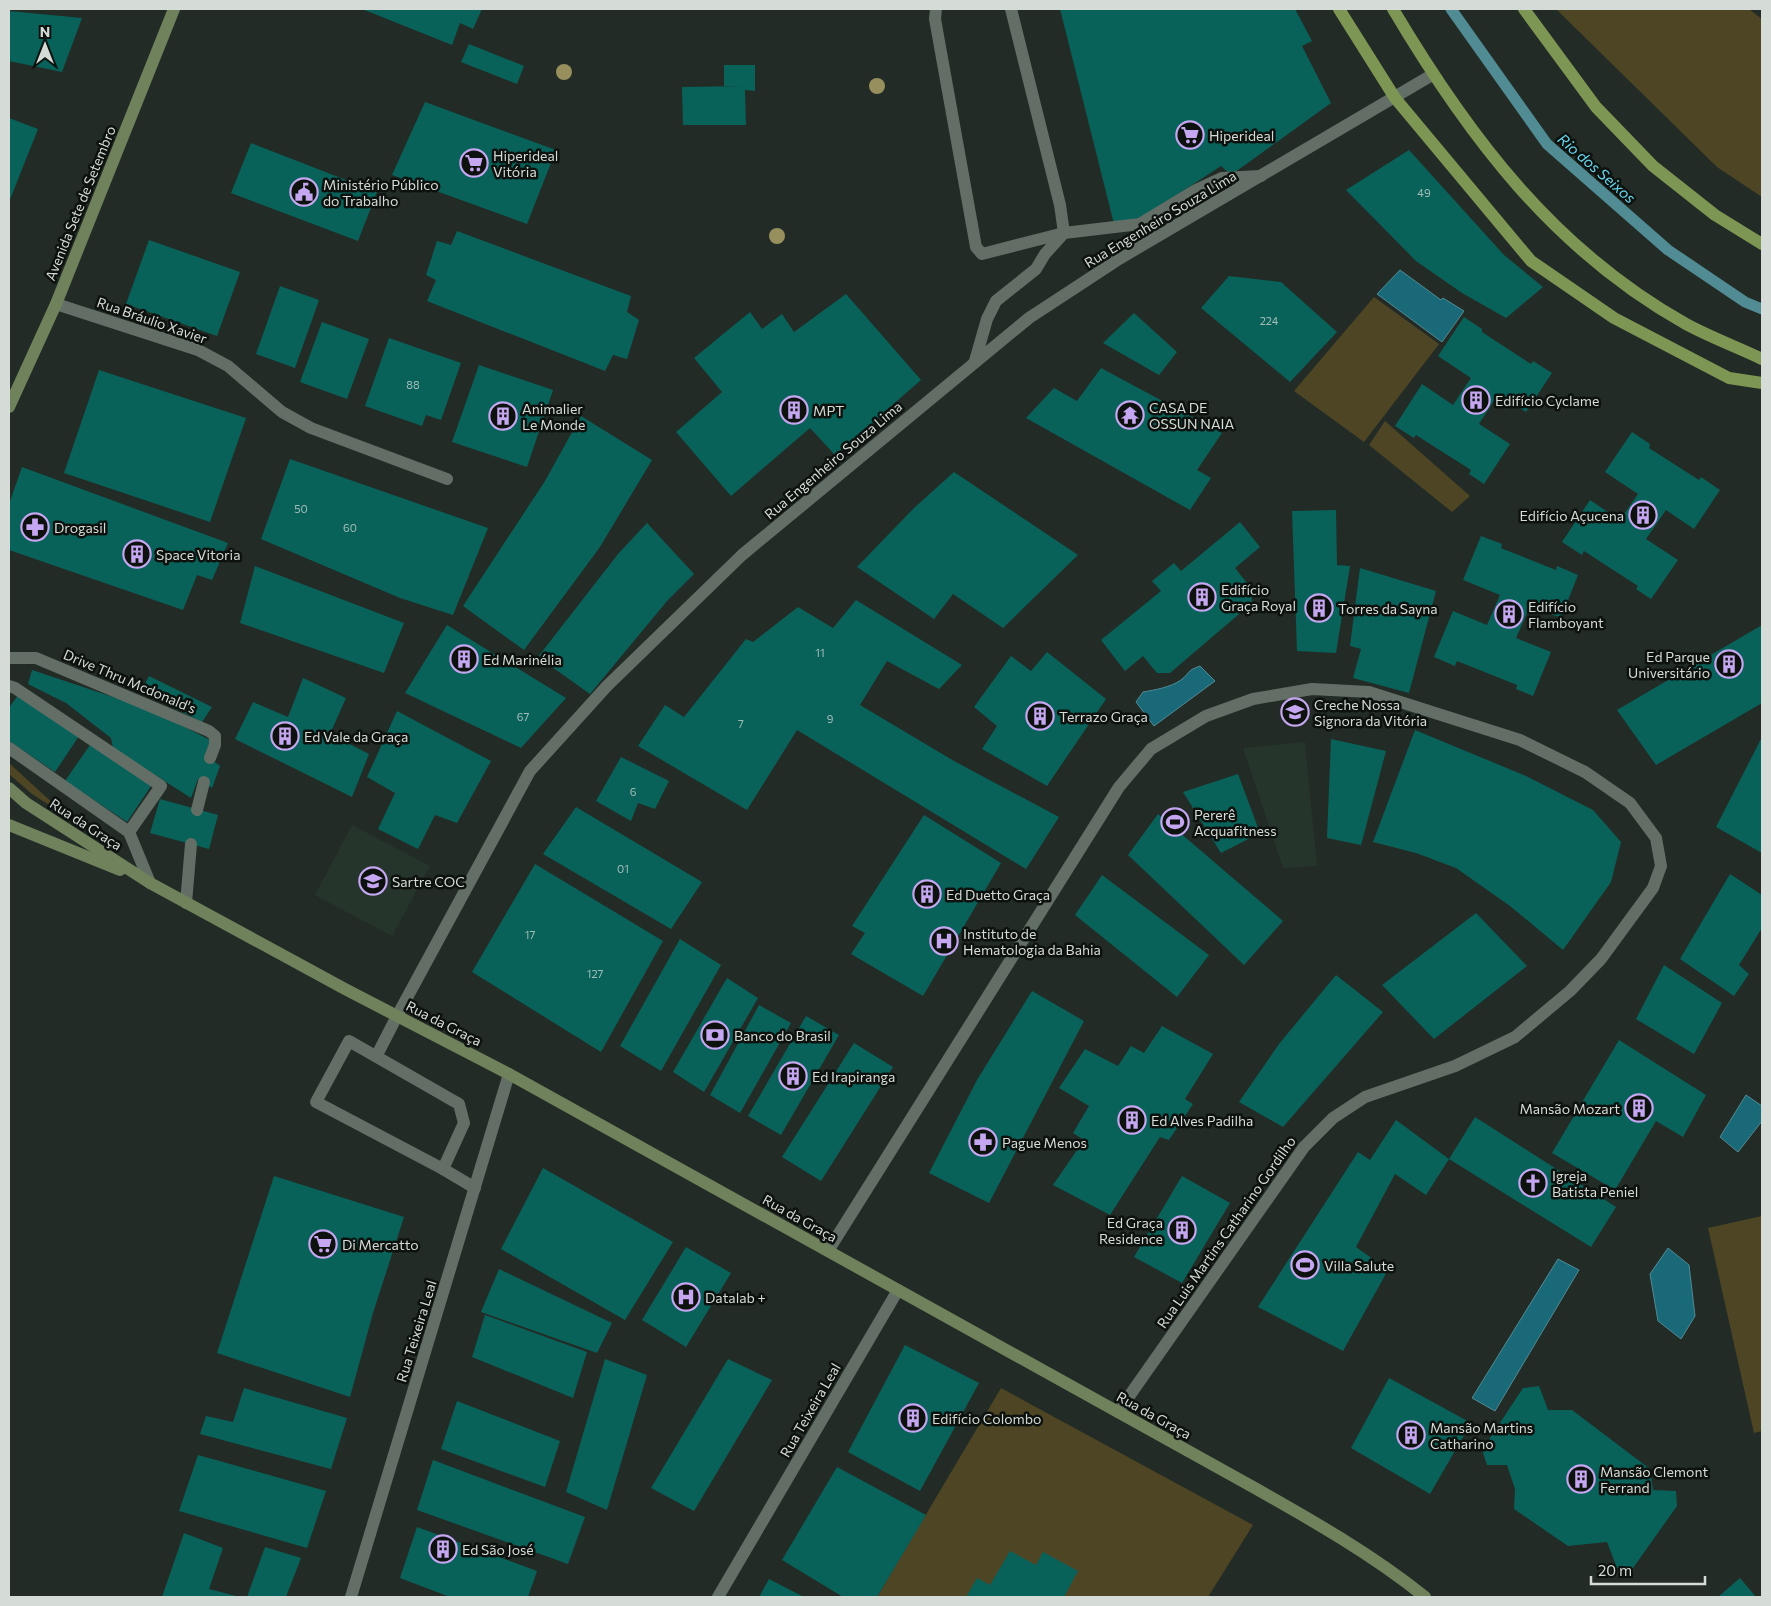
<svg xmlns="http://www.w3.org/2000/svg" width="1771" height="1606" font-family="Commissioner,sans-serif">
<rect width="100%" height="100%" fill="#222b25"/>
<g fill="#26352b">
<polygon points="1305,742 1317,866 1283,868 1243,748"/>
<polygon points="352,825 430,866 392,936 315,895"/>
</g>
<g fill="#4e4524">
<polygon points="1556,9 1749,9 1762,19 1762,197 1717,167"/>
<polygon points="1374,297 1439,344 1364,442 1294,391"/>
<polygon points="1385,421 1470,496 1452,512 1369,445"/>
<polygon points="9,763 69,818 32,794 9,774"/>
<polygon points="1762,1216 1762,1431 1754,1433 1708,1228"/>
<polygon points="1001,1388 1253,1525 1208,1597 877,1597"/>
</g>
<g fill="#196978" stroke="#518b94">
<polygon points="1400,270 1441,300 1443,298 1464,311 1442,342 1377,294"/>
<path d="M1200,666L1215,681L1154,726L1136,702L1143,692C1155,690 1171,687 1181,680C1191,672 1186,671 1200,666Z"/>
<polygon points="1746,1095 1762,1106 1762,1121 1738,1152 1720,1137"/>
<polygon points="1668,1248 1689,1265 1695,1316 1681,1339 1658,1321 1650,1274"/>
<polygon points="1558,1259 1579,1270 1495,1411 1472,1398"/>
</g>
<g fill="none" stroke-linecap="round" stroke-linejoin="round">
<polyline stroke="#518b94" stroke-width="11" points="1451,9 1547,144 1668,250 1745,302 1762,309"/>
</g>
<g fill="#09625a">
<polygon points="362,9 482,9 473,29 460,23 452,45"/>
<polygon points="1060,9 1295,9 1312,41 1302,46 1331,103 1231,175 1221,166 1143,217 1114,224"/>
<polygon points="9,11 82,18 62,72 9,61"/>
<polygon points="469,44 524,66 517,84 461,62"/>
<polygon points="724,65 755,65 755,91 745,90 746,125 683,125 682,87 745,86 724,86"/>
<polygon points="425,102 556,150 527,224 392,175"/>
<polygon points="9,118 38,129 9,202"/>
<polygon points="251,143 377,192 358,241 231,193"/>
<polygon points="1409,150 1504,255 1543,287 1506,318 1462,293 1416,261 1346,190"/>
<polygon points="457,231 631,296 627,312 639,320 627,359 613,355 605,371 427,301 436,280 426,275 437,241 451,245"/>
<polygon points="149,240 240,272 217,336 126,304"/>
<polygon points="1229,276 1281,282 1337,332 1290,382 1201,308"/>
<polygon points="280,286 319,300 295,368 256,354"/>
<polygon points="846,294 921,380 835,455 810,428 731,496 676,432 722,392 694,358 750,312 762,329 782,314 794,332"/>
<polygon points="1134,313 1177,352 1159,375 1103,343"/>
<polygon points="1464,317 1482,329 1482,332 1531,364 1533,361 1552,373 1526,412 1498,394 1479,424 1510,444 1484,484 1469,474 1471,470 1416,435 1414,438 1395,426 1422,384 1453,405 1471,378 1438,356"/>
<polygon points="322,322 369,339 347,399 300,382"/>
<polygon points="389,338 461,363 441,420 426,415 422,426 365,406"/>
<polygon points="479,365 553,390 527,467 452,442"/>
<polygon points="1101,368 1222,433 1197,470 1211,478 1190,510 1026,418 1054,388 1077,401"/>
<polygon points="99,370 246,418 210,522 64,473"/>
<polygon points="581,416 652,460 600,547 524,650 463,606 545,481"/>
<polygon points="1632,432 1650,444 1649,448 1699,480 1701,477 1720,490 1694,529 1666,510 1646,539 1678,560 1651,599 1636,589 1638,586 1584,551 1582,555 1562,542 1590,500 1620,520 1638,494 1605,472"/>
<polygon points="290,459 488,528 453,615 400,598 261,539"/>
<polygon points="22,467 228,543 212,580 197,575 183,610 9,550 9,504"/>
<polygon points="954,472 1078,555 1003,628 953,594 934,619 857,567 914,508"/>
<polygon points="1336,510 1337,565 1350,566 1336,653 1297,651 1292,511"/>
<polygon points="1240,522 1260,547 1235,568 1251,588 1252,603 1170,673 1157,673 1143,656 1125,671 1101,640 1161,591 1152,581 1174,563 1181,571"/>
<polygon points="647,523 694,574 667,601 590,694 538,657 618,554"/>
<polygon points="1481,536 1502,544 1501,548 1556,570 1557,566 1578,575 1561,618 1530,606 1516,638 1551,652 1533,696 1516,689 1517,685 1457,661 1455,666 1434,657 1453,611 1487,625 1500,595 1463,580"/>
<polygon points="255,566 404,623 384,673 240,623"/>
<polygon points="1360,568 1436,591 1409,693 1353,678 1361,649 1350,646"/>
<polygon points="856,600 962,665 939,689 887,661 860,705 954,761 1059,817 1026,869 797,730 747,810 638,746 665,705 684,717 746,639 753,642 798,607 833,628"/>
<polygon points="447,625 566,698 521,748 405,693"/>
<polygon points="1762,625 1762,703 1656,765 1617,710"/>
<polygon points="1047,652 1106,699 1047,786 982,749 997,726 974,707 1011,656 1031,671"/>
<polygon points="32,670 149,709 212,741 207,756 220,766 212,788 198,779 191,798 113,748 111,738 66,703 28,684"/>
<polygon points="149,676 212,707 202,722 141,692"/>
<polygon points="303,678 346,698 330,734 369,754 352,797 235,739 253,702 288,717"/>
<polygon points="18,695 79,736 55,772 9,741 9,708"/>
<polygon points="397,711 491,761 457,823 435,815 418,849 378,829 395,793 367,777"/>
<polygon points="1415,730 1526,776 1593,810 1621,842 1611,882 1563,950 1510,906 1456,868 1416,853 1373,842"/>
<polygon points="1762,737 1762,853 1716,827"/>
<polygon points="1331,739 1386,751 1361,845 1327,838"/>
<polygon points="90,745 151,786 127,822 65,781"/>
<polygon points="621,757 669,781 655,809 638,803 631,821 596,801"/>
<polygon points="1238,774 1260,833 1221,853 1183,792"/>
<polygon points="160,799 218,815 209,849 150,833"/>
<polygon points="576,807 702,882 671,929 543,854"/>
<polygon points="1158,814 1283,921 1244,965 1128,855"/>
<polygon points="924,815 1001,863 923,996 851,954 865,933 852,926"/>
<polygon points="535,864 663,941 601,1052 472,972"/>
<polygon points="1730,874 1762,895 1762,928 1739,965 1749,974 1734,996 1680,959"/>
<polygon points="1102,875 1209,955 1177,997 1075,915"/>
<polygon points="1476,913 1527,966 1434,1039 1382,985"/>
<polygon points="680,939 721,965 661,1071 620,1046"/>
<polygon points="1664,965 1722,1003 1694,1054 1636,1019"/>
<polygon points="1336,975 1383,1012 1283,1127 1239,1102 1279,1044"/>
<polygon points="727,978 758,998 704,1092 673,1072"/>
<polygon points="1032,991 1084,1021 989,1203 929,1173 977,1080"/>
<polygon points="759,1005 791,1023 740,1113 710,1095"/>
<polygon points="806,1016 839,1035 781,1135 748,1116"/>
<polygon points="1162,1026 1213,1054 1185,1099 1193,1104 1169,1140 1160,1137 1110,1215 1053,1185 1084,1140 1073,1133 1089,1106 1059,1088 1085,1049 1118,1066 1131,1046 1144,1053"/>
<polygon points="1619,1040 1706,1095 1683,1137 1656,1121 1615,1190 1552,1153"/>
<polygon points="854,1043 893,1067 821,1181 782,1157"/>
<polygon points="1475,1117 1616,1207 1591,1247 1449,1159"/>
<polygon points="1396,1120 1449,1159 1426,1195 1395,1174 1356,1247 1388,1270 1343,1351 1258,1307 1358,1152 1370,1160"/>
<polygon points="543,1168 673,1242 625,1320 501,1249"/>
<polygon points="274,1176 404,1217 373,1313 350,1397 217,1353"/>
<polygon points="1182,1176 1230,1203 1182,1283 1134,1257"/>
<polygon points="686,1247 731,1273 686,1347 642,1320"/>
<polygon points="499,1269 612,1323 597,1353 481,1312"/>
<polygon points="485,1315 587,1352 573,1398 472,1357"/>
<polygon points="905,1345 979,1383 920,1491 848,1452"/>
<polygon points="605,1359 647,1375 607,1510 566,1492"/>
<polygon points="728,1359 772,1380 694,1511 651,1488"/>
<polygon points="1389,1378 1471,1423 1430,1494 1351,1448"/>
<polygon points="1539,1386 1548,1410 1572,1410 1650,1469 1653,1490 1676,1491 1677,1506 1633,1568 1617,1568 1607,1542 1568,1546 1514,1509 1515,1489 1507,1465 1487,1465 1482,1450 1523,1388"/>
<polygon points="244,1388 347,1418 331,1469 200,1434 206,1416 233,1422"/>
<polygon points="457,1401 560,1441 545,1487 441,1449"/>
<polygon points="198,1455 326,1491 307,1548 179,1511"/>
<polygon points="433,1460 585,1517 568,1564 417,1510"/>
<polygon points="837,1467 926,1515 877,1597 843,1597 782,1560"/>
<polygon points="417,1527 537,1571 528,1597 450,1597 400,1578"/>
<polygon points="184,1533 223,1548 209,1589 240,1597 162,1597"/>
<polygon points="265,1547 301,1558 286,1597 247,1597"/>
<polygon points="1010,1551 1036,1565 1043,1552 1078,1571 1064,1597 966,1597 977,1578 990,1585"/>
<polygon points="1740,1578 1756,1597 1718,1597"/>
<polygon points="769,1579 804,1597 759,1597"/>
</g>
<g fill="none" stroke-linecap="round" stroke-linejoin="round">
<g stroke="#636e66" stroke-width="12">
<polyline points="936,9 935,19 976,247 982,254 1064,233 1140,224 1196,190 1222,178 1261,176"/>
<polyline points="975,361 987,319 996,301 1036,269 1045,254 1064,233 1060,205 1011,9"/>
<polyline points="9,658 36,658 209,731 215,736 215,745 210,758"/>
<polyline points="9,686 15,688 161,786 129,832 9,748"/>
<polyline points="197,810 204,782"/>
<polyline points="129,832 150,883"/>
<polyline points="186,903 191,844"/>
<polygon points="349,1041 459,1104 464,1123 443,1169 316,1102"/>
<polyline points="377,1055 397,1016"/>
<polyline points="443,1169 475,1188"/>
</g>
<g stroke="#636e66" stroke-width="12">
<polyline points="56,304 198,350 228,366 282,412 311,428 447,479"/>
<polyline points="828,1251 1119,787 1151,749 1206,716 1253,699 1312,689 1369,692 1520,740 1585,772 1630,803 1656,838 1661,866 1653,888 1601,959 1570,991 1515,1037 1455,1066 1365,1097 1333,1118 1304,1147 1118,1412"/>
<polyline points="351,1597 509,1074"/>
<polyline points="718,1597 898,1290"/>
</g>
<polyline stroke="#636e66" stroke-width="12" points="397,1016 530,771 607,686 742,555 1029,318 1119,259 1432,75"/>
<g stroke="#70825c" stroke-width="12">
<polyline points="9,407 56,304 174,9"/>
<path d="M9,788L26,803L150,883L345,989L509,1074L1244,1482C1306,1517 1369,1552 1425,1597"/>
<polyline points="9,825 120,870"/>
</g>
<g stroke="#7e9653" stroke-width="12">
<polyline points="1339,9 1395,98 1531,261 1614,318 1729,378 1762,383"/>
<path d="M1393,9C1469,137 1554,250 1686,324C1710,337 1737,347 1762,359"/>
<polyline points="1524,9 1596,107 1653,166 1715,215 1762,244"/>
</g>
</g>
<g fill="#978f5e">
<circle cx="564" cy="72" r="8"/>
<circle cx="877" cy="86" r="8"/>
<circle cx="777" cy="236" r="8"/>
</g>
<defs>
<g id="supermarket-ring" transform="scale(1.4375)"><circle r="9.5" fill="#0e120f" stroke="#c5a6f0" stroke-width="1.5"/><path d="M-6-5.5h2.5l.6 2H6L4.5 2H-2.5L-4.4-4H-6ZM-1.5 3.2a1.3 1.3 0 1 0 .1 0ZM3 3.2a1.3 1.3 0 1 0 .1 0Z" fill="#c5a6f0"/></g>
<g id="civic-ring" transform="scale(1.4375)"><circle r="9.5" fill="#0e120f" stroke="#c5a6f0" stroke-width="1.5"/><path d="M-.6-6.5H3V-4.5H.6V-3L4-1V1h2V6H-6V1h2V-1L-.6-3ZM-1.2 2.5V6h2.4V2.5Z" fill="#c5a6f0"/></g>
<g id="building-ring" transform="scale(1.4375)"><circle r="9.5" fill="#0e120f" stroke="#c5a6f0" stroke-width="1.5"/><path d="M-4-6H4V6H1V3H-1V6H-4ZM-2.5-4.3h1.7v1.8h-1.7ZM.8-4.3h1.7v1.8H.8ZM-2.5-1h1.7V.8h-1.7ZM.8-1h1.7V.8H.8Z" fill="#c5a6f0"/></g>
<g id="temple-ring" transform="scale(1.4375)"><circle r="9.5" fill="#0e120f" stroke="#c5a6f0" stroke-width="1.5"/><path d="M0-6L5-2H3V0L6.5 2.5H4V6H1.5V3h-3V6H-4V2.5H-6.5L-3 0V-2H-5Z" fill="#c5a6f0"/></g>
<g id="pharmacy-ring" transform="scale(1.4375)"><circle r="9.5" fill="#0e120f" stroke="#c5a6f0" stroke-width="1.5"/><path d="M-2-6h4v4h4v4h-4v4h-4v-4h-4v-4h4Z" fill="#c5a6f0"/></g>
<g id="school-ring" transform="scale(1.4375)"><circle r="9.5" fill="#0e120f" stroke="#c5a6f0" stroke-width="1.5"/><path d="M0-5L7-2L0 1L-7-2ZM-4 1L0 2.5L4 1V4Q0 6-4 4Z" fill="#c5a6f0"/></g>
<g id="stadium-ring" transform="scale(1.4375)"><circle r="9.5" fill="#0e120f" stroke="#c5a6f0" stroke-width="1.5"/><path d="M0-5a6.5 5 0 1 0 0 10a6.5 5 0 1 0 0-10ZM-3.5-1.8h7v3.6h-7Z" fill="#c5a6f0"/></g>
<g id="hospital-ring" transform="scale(1.4375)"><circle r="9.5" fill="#0e120f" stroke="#c5a6f0" stroke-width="1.5"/><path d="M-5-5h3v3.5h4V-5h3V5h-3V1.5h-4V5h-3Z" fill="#c5a6f0"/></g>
<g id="bank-ring" transform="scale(1.4375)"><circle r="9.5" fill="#0e120f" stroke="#c5a6f0" stroke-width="1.5"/><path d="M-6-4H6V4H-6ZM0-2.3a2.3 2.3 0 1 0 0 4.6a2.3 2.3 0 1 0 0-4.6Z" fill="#c5a6f0"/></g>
<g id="church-ring" transform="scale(1.4375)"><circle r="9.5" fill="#0e120f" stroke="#c5a6f0" stroke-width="1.5"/><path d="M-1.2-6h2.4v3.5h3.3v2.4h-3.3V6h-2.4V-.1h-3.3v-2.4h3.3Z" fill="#c5a6f0"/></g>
</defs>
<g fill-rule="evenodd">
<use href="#supermarket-ring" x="1190" y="135"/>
<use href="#supermarket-ring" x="474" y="163"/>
<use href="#civic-ring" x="304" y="192"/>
<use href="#building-ring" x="1476" y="400"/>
<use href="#building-ring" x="794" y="410"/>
<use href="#temple-ring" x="1130" y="415"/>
<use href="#building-ring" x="503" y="416"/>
<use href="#building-ring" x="1643" y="515"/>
<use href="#pharmacy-ring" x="35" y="527"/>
<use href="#building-ring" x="137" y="554"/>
<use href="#building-ring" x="1202" y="597"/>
<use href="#building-ring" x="1319" y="608"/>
<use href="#building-ring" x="1509" y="614"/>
<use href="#building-ring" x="464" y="659"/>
<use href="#building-ring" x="1729" y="664"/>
<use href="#school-ring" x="1295" y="712"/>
<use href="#building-ring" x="1040" y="716"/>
<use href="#building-ring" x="285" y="736"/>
<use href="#stadium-ring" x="1175" y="822"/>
<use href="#school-ring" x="373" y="881"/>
<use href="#building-ring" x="927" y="894"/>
<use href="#hospital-ring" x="944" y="941"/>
<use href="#bank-ring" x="715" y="1035"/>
<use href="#building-ring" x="793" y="1076"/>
<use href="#building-ring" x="1639" y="1108"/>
<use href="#building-ring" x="1132" y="1120"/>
<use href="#pharmacy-ring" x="983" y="1142"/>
<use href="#church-ring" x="1533" y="1183"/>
<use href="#building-ring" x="1182" y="1230"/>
<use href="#supermarket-ring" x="323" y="1244"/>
<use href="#stadium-ring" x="1305" y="1265"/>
<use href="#hospital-ring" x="686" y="1297"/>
<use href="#building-ring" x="913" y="1418"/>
<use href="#building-ring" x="1411" y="1435"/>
<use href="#building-ring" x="1581" y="1479"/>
<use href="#building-ring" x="443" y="1549"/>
</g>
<g text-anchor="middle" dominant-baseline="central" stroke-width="5" stroke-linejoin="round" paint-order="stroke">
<g font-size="11" fill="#a2bdb7">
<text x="1424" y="192">49</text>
<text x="1269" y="320">224</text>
<text x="413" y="384">88</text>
<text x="301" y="508">50</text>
<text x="350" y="527">60</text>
<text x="820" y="652">11</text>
<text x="523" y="716">67</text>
<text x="830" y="718">9</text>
<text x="741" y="723">7</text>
<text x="633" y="791">6</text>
<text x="623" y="868">01</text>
<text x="530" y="934">17</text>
<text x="595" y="973">127</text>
</g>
<g font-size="14" fill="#d5dbd6" stroke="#0e120f" text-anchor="start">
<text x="1209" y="135">Hiperideal</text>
<text x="493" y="155">Hiperideal<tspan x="493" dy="16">Vitória</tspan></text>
<text x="323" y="184">Ministério Público<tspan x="323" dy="16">do Trabalho</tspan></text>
<text x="1495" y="400">Edifício Cyclame</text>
<text x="1149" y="407">CASA DE<tspan x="1149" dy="16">OSSUN NAIA</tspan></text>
<text x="522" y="408">Animalier<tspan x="522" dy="16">Le Monde</tspan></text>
<text x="813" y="410">MPT</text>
<text x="1624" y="515" text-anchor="end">Edifício Açucena</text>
<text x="54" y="527">Drogasil</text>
<text x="156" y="554">Space Vitoria</text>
<text x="1221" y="589">Edifício<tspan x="1221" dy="16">Graça Royal</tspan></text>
<text x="1528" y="606">Edifício<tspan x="1528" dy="16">Flamboyant</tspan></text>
<text x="1338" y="608">Torres da Sayna</text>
<text x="1710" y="656" text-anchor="end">Ed Parque<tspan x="1710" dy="16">Universitário</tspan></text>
<text x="483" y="659">Ed Marinélia</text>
<text x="1314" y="704">Creche Nossa<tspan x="1314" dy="16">Signora da Vitória</tspan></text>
<text x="1059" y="716">Terrazo Graça</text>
<text x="304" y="736">Ed Vale da Graça</text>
<text x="1194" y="814">Pererê<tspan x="1194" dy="16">Acquafitness</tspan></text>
<text x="392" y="881">Sartre COC</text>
<text x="946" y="894">Ed Duetto Graça</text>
<text x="963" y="933">Instituto de<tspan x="963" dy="16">Hematologia da Bahia</tspan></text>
<text x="734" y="1035">Banco do Brasil</text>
<text x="812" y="1076">Ed Irapiranga</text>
<text x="1620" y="1108" text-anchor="end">Mansão Mozart</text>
<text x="1151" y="1120">Ed Alves Padilha</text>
<text x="1002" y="1142">Pague Menos</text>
<text x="1552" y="1175">Igreja<tspan x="1552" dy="16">Batista Peniel</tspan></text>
<text x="1163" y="1222" text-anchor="end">Ed Graça<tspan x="1163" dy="16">Residence</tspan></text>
<text x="342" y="1244">Di Mercatto</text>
<text x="1324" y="1265">Villa Salute</text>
<text x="705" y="1297">Datalab +</text>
<text x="932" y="1418">Edifício Colombo</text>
<text x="1430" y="1427">Mansão Martins<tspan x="1430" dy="16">Catharino</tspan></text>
<text x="1600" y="1471">Mansão Clemont<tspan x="1600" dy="16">Ferrand</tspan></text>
<text x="462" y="1549">Ed São José</text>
</g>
<g font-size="14" fill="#d5dbd6" stroke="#0e120f">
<text transform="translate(80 203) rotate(-68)">Avenida Sete de Setembro</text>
<text transform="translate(1160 219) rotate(-31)">Rua Engenheiro Souza Lima</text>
<text transform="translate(152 320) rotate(19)">Rua Bráulio Xavier</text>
<text transform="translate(833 460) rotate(-40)">Rua Engenheiro Souza Lima</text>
<text transform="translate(130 681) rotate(23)">Drive Thru Mcdonald's</text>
<text transform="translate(86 824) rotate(33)">Rua da Graça</text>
<text transform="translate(444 1023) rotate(27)">Rua da Graça</text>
<text transform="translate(800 1218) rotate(29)">Rua da Graça</text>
<text transform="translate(1226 1232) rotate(-55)">Rua Luis Martins Catharino Gordilho</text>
<text transform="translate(416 1331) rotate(-73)">Rua Teixeira Leal</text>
<text transform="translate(810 1410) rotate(-60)">Rua Teixeira Leal</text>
<text transform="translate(1154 1415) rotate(29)">Rua da Graça</text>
</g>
<g font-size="15" font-style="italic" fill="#68d8f0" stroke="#0e120f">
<text transform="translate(1597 168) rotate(41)">Rio dos Seixos</text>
</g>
</g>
<rect width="1771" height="1606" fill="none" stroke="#d5dbd6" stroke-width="20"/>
<g transform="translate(45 45)" stroke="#0e120f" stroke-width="4" paint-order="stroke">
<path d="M0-4L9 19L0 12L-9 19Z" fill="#d5dbd6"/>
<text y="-8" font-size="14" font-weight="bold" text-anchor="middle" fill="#d5dbd6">N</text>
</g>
<path d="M1591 1576v8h114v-8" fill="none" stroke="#d5dbd6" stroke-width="2.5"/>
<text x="1598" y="1576" font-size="15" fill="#d5dbd6" stroke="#0e120f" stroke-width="4" paint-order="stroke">20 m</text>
</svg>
